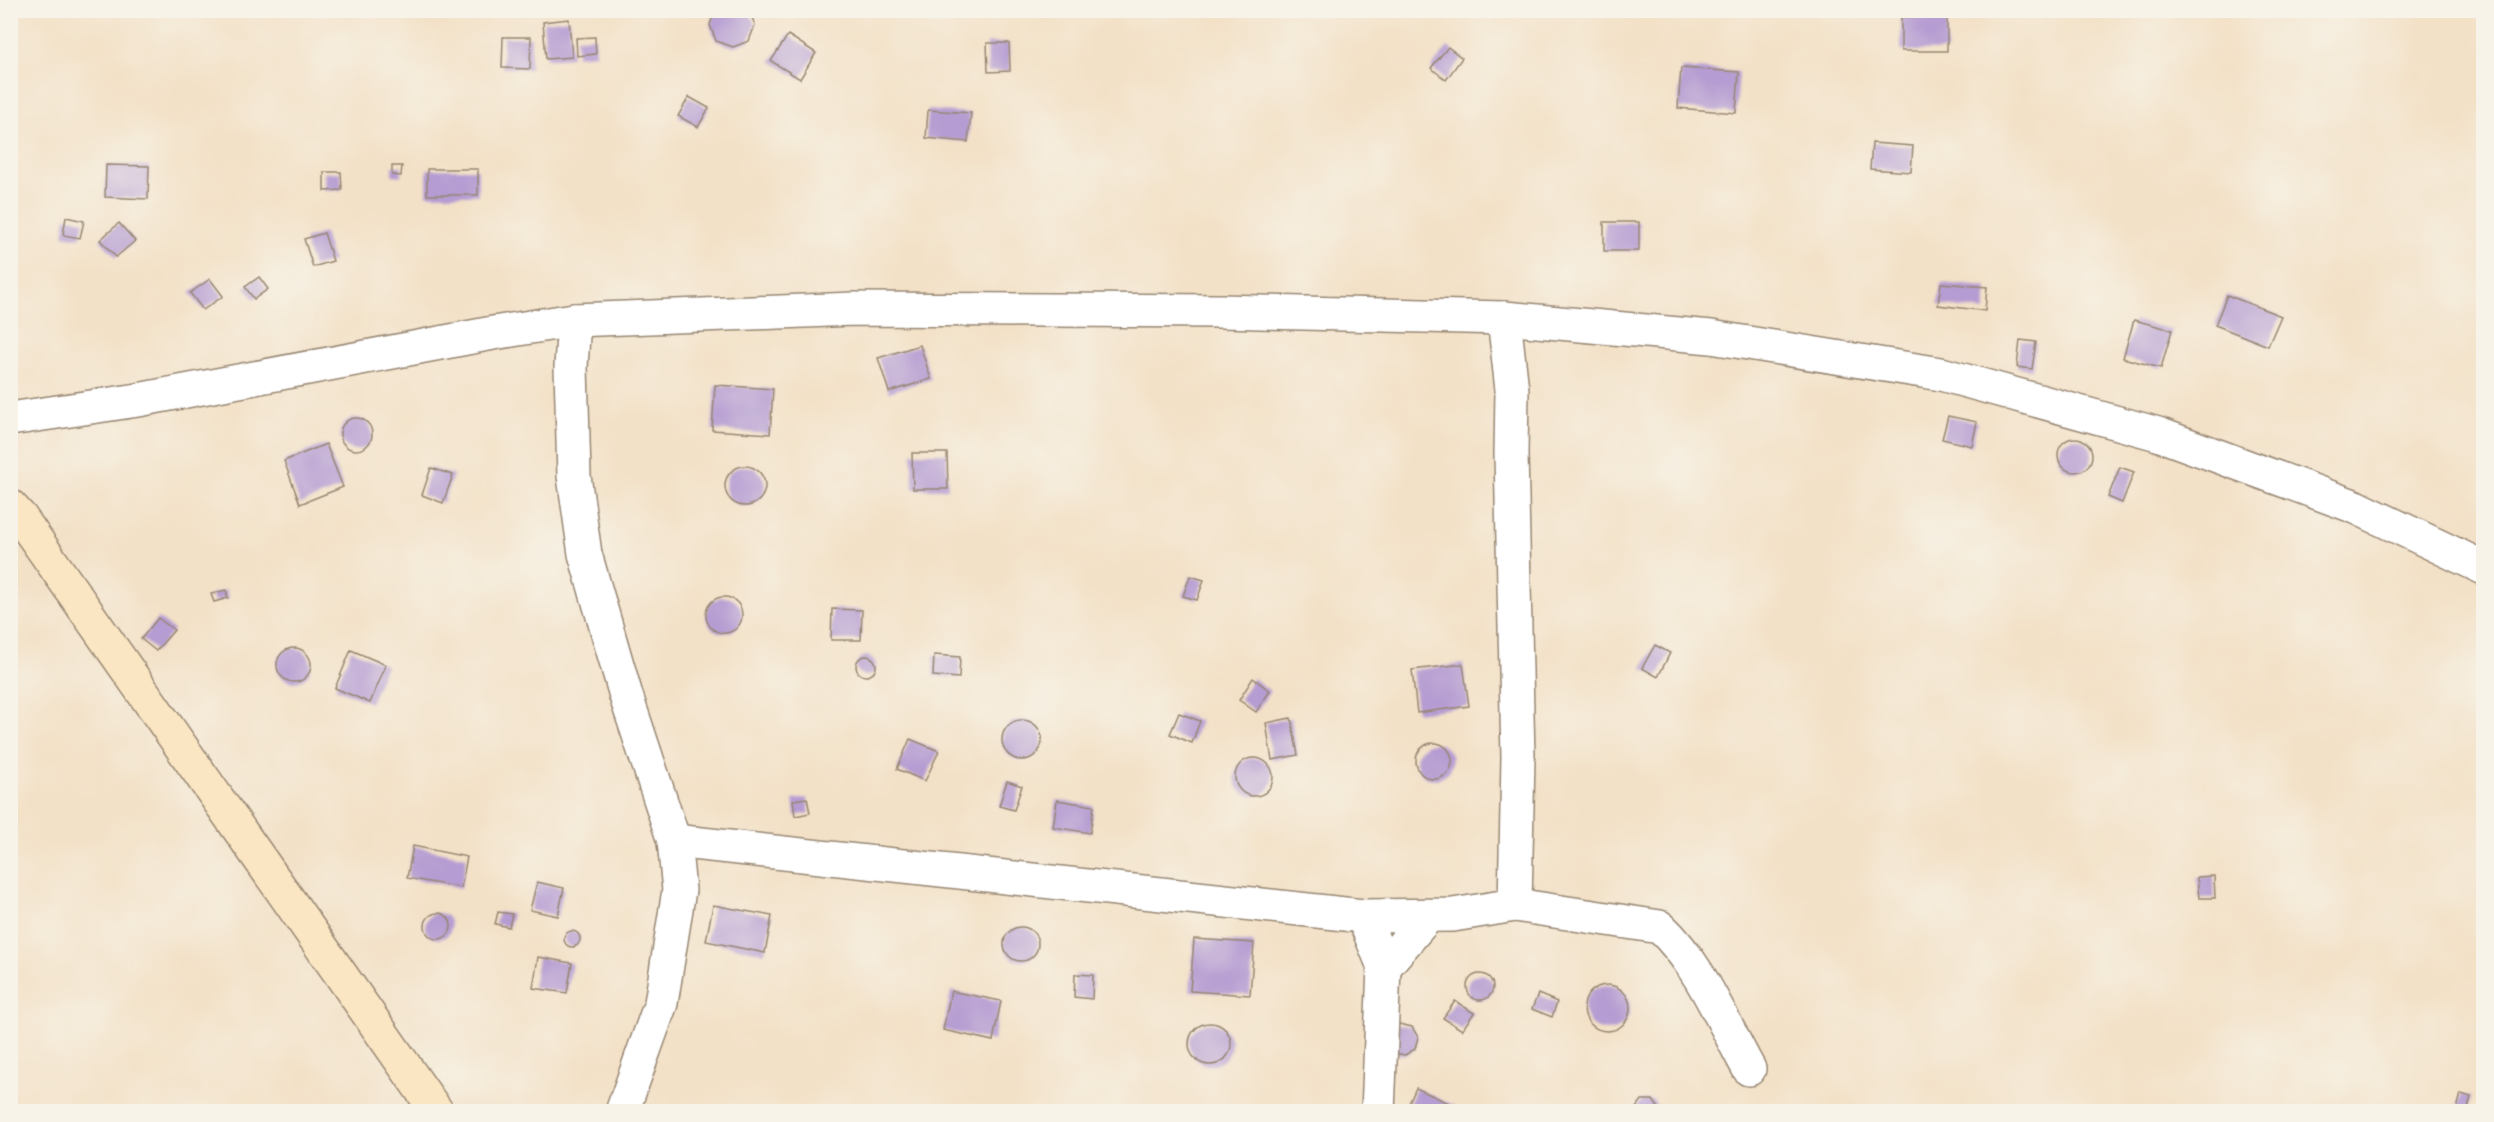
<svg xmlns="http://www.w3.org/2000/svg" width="2494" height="1122" font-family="'IM FELL DW Pica',serif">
<rect width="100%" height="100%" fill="#f7f3e8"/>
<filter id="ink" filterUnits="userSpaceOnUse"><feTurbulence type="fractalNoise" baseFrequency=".0167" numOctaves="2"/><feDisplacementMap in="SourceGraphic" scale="12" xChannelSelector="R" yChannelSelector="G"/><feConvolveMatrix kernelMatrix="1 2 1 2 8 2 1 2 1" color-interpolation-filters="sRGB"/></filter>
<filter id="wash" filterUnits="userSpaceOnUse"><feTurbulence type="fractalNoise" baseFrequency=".008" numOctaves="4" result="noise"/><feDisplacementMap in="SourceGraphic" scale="24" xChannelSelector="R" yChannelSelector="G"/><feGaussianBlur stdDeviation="1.35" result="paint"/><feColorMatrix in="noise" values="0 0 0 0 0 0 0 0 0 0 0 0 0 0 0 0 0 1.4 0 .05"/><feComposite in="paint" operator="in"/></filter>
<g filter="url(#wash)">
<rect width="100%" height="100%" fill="#f3e1c7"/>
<g id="blocks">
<g fill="#b59cd2">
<polygon points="715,10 749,10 755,25 749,41 733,47 716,41 710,25"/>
<rect x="1901" y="17" width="46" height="34"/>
<polygon points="569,19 572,57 546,59 543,22"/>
<polygon points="788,35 816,53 800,79 771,61"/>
<polygon points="503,37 531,37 530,69 502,68"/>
<polygon points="595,37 596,54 577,56 576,38"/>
<polygon points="987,43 1009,43 1010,71 988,72"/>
<polygon points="1448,47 1462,58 1446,80 1431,68"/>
<polygon points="1681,68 1739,72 1736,113 1678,108"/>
<polygon points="689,97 709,108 698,127 678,116"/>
<polygon points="928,110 971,113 968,142 926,138"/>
<polygon points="1872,143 1913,146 1911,172 1870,169"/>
<polygon points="106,165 149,166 148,199 105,197"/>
<polygon points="392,166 402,166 401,176 392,175"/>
<rect x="427" y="169" width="51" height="26"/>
<polygon points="324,172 341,172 342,190 324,191"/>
<polygon points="66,217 84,221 80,238 63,235"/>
<rect x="1604" y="222" width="35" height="29"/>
<polygon points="119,223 135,241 116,257 100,240"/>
<polygon points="324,233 333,261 313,267 304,239"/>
<polygon points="259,277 268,289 254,299 245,287"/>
<polygon points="210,279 223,296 203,310 190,293"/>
<polygon points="1941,283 1987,287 1985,311 1938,305"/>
<polygon points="2227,295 2281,316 2268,346 2215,325"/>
<polygon points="2134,320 2172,330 2161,368 2123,358"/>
<polygon points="2020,340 2036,342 2032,369 2017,367"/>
<polygon points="920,345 931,379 889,392 878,358"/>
<polygon points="715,385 773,389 770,434 712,430"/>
<polygon points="1948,416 1977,422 1972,446 1942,439"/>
<circle cx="356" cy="434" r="16"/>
<circle cx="2075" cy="455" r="17"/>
<polygon points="326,444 343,487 300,504 284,461"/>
<polygon points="912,453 947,453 948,489 913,489"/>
<circle cx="745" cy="486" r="20"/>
<polygon points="2120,467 2134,472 2122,503 2108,497"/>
<polygon points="431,468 453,475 443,503 422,495"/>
<polygon points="1190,576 1204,580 1197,600 1183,596"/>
<polygon points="226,590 228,598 214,602 211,594"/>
<circle cx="724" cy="615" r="18"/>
<polygon points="832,609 862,610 861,640 831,640"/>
<polygon points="158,618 174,630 156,651 141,639"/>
<polygon points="1655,645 1670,653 1658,677 1642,668"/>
<circle cx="294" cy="665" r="17"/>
<polygon points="351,650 386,665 370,703 335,688"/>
<polygon points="934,655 960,657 959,678 933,676"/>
<circle cx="866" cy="666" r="10"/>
<polygon points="1463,664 1469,706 1417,713 1412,670"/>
<polygon points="1253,678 1270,691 1256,712 1239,700"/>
<polygon points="1179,713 1200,721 1192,743 1170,734"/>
<polygon points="1291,718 1298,755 1272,760 1266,723"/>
<circle cx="1022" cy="740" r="20"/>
<polygon points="910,739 939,751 925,781 897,769"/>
<circle cx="1434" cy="761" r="18"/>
<circle cx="1254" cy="777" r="19"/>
<polygon points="1007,781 1022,786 1014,810 999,806"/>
<polygon points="807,798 810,813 795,816 793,800"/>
<polygon points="1057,800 1094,806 1090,833 1053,827"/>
<polygon points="413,846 467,857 461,888 407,878"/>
<polygon points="2214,876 2215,898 2199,898 2197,877"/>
<polygon points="537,882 564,888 558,916 530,910"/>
<polygon points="713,905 772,916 765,953 706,941"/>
<polygon points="498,912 512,914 509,927 495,924"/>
<circle cx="438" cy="926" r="13"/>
<circle cx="1021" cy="944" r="17"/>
<circle cx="572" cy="939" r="8"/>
<polygon points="1194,939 1254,943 1250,995 1190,991"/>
<polygon points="538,957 572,963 567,993 533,988"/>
<circle cx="1480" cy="987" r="13"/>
<polygon points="1075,974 1093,975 1092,999 1074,997"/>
<circle cx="1607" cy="1008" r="23"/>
<polygon points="951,991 1001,1001 993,1041 943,1030"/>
<polygon points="1538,994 1557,1002 1552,1017 1532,1009"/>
<polygon points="1455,1001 1474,1013 1462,1030 1443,1018"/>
<circle cx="1210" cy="1044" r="21"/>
<polygon points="1399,1024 1412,1027 1418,1037 1415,1049 1405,1055 1393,1053 1394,1026"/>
<polygon points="1416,1088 1457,1107 1455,1112 1405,1112"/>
<polygon points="2461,1094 2471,1097 2467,1112 2457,1109"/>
<polygon points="1642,1100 1653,1100 1661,1112 1633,1112"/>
</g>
</g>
</g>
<g filter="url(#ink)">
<use href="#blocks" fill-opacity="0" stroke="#978672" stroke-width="1.5"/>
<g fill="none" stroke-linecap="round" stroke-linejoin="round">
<g stroke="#978672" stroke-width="36">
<g id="street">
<polyline points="1504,318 1512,390 1511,454 1518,757 1515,905"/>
<polyline points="574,320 571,367 574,476 585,554 627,699 674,841 679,890 661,1003 622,1112"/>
<polyline points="10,419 138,400 493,333 574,320 854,309 1221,311 1504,318 1711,337 1941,374 2158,434 2356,507 2484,568"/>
<path d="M674,841L1363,916L1453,915L1515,905L1660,927C1700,964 1722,1021 1749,1069"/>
<polyline points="1363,916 1384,967 1378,1112"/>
<polyline points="1384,967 1428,916"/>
</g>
</g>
<g stroke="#978672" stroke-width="36">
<polyline id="secondary" points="10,506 21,518 437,1112"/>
</g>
<use href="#street" stroke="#fff" stroke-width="33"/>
<use href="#secondary" stroke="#fbe6c3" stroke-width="33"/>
</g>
</g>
<rect width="2494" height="1122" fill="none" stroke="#f7f3e8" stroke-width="36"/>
</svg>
